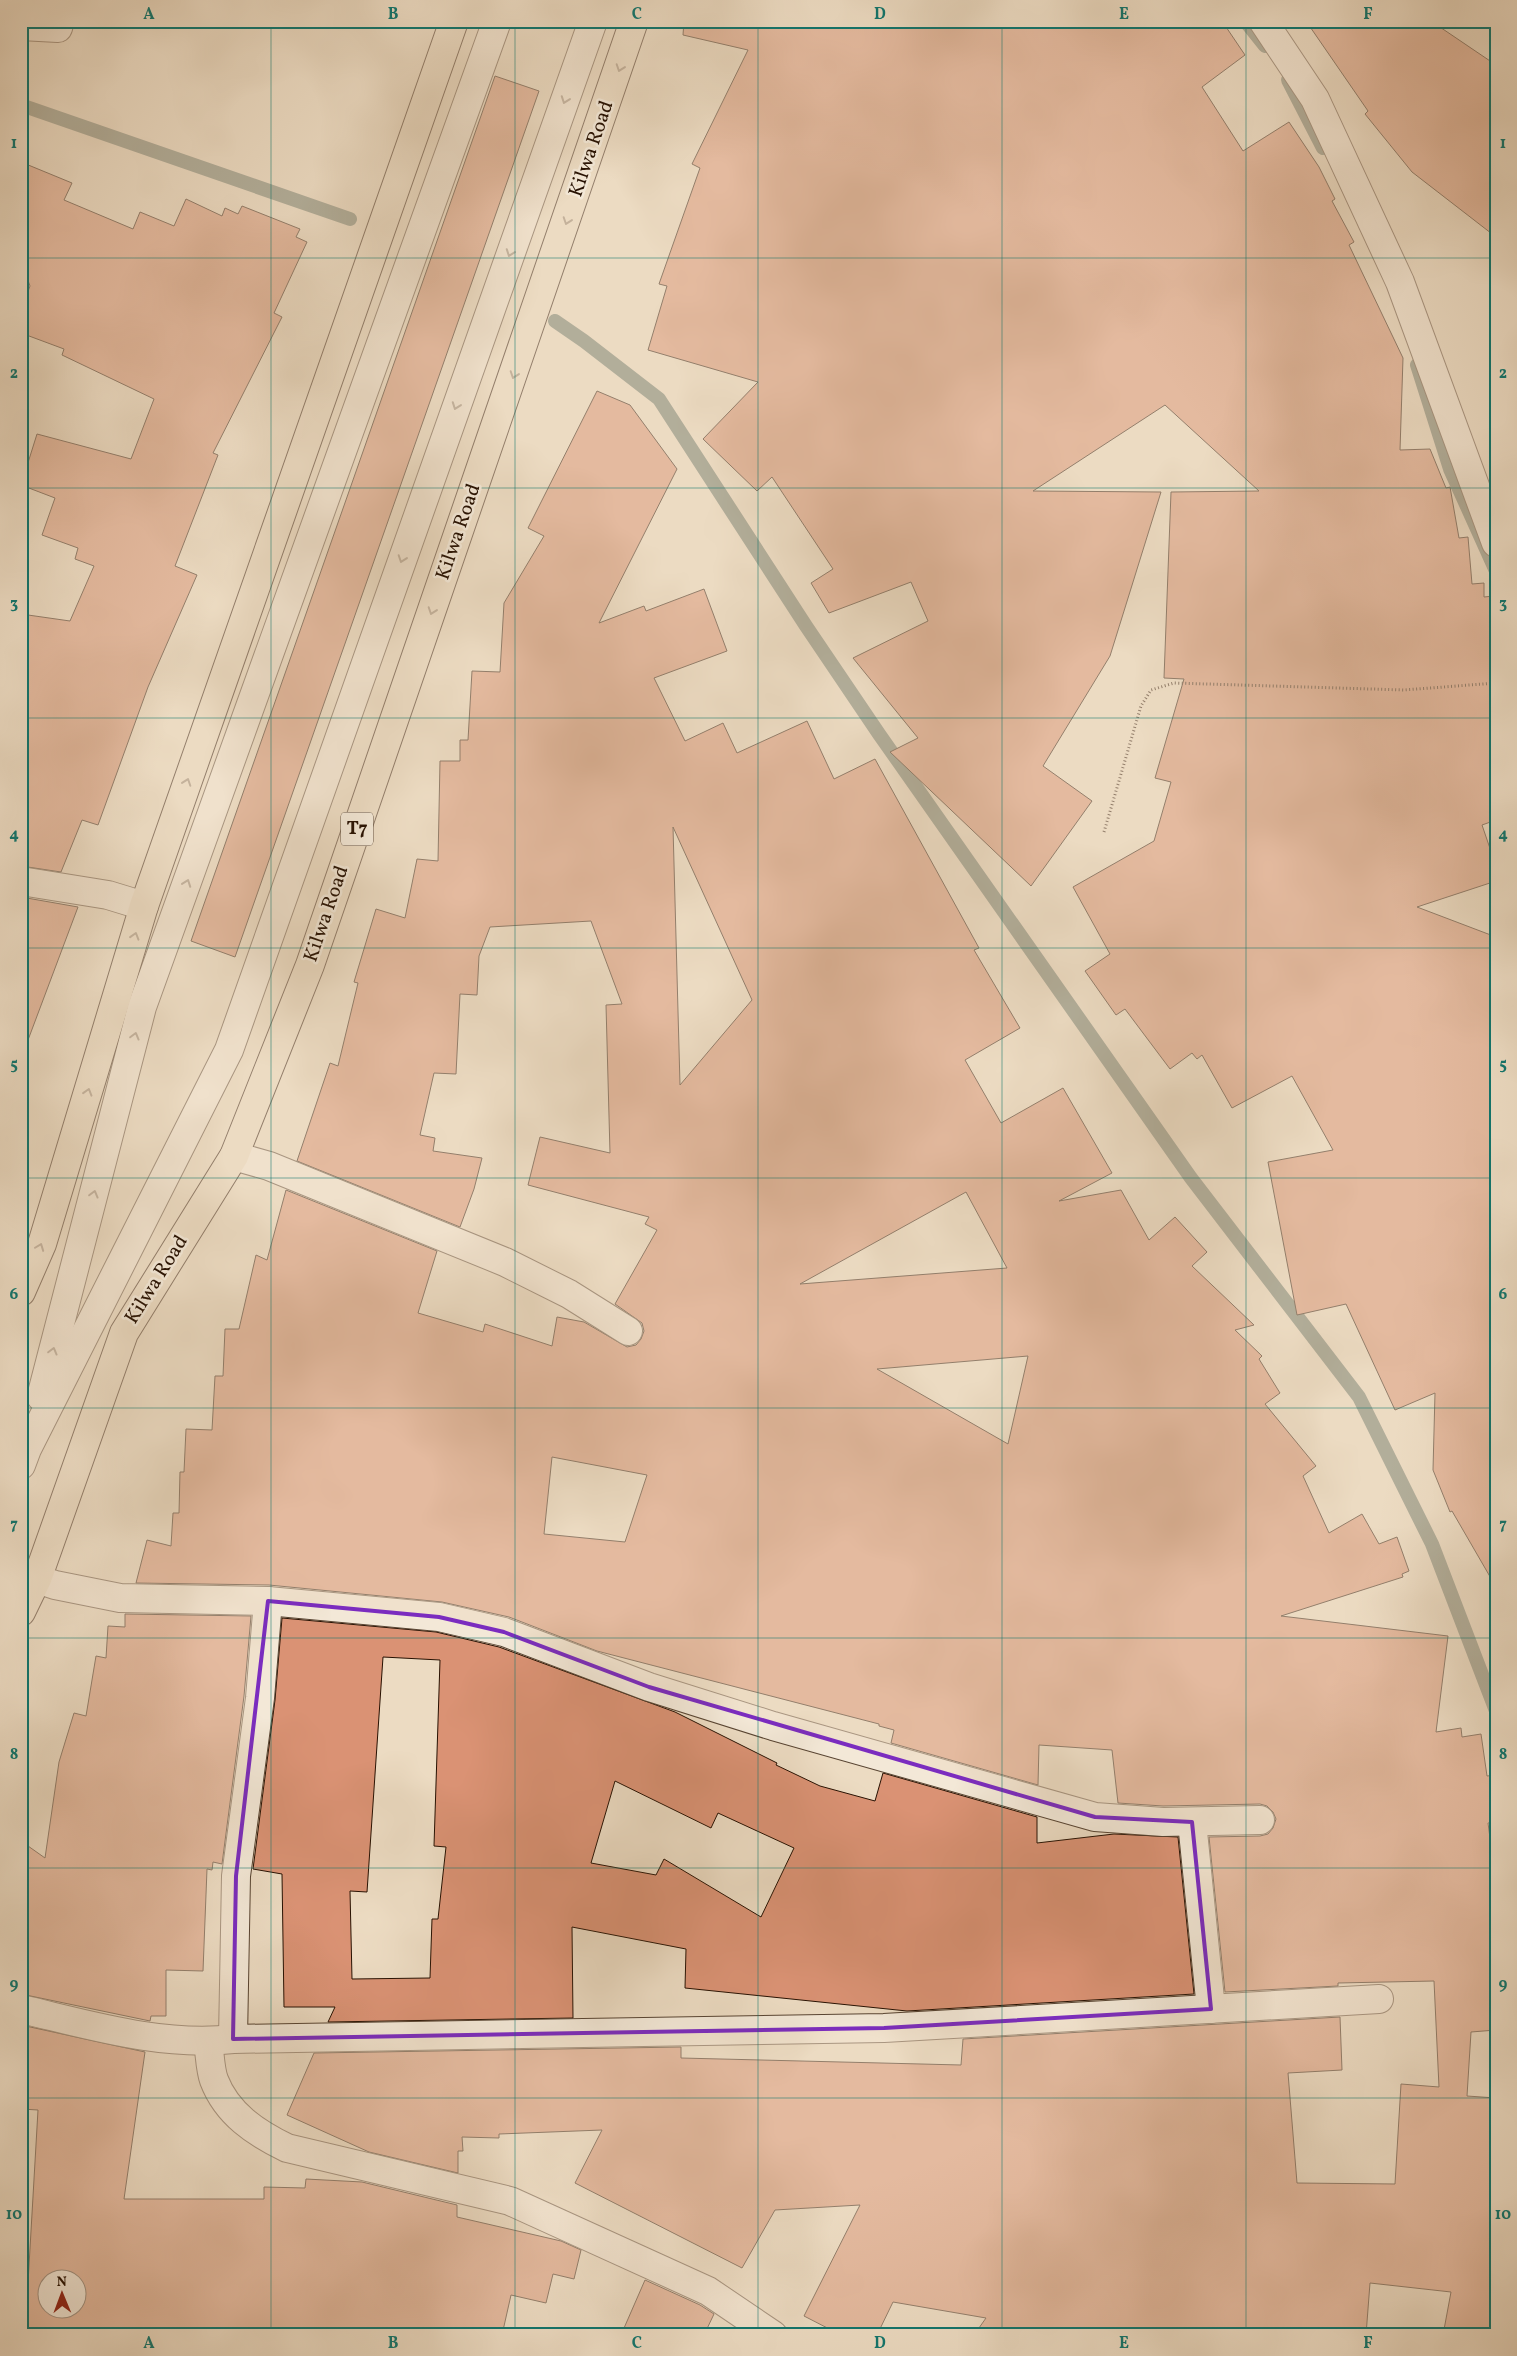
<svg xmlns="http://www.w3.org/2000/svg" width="1517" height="2356" font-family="Vollkorn,serif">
<rect width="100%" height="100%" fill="#ecdbc2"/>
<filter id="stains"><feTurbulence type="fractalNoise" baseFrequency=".004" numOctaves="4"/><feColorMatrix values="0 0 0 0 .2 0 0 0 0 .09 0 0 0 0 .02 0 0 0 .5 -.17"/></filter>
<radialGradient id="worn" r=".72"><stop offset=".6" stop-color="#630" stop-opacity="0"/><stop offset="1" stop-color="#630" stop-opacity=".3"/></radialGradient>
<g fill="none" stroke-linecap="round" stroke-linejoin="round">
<g stroke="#6b7869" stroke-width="14">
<polyline points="1245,21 1265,46"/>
<polyline points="1288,80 1323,148"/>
<polyline points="21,105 350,219"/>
<polyline points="555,321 584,341 659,399 806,626 879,734 1191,1178 1359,1397 1432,1544 1496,1711"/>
<polyline points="1417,365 1450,469 1496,571"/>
</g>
</g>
<g fill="#da9274" stroke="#271102" fill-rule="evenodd">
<polygon points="684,21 1222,21 1245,55 1202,87 1243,151 1289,122 1319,167 1335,199 1332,201 1354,242 1349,245 1403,358 1400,450 1430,449 1446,488 1450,487 1459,538 1468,537 1472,584 1484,583 1484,597 1494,596 1496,820 1482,825 1496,866 1496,881 1417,907 1496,937 1496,1587 1452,1511 1450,1512 1433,1470 1435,1393 1395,1410 1346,1304 1297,1315 1268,1162 1333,1150 1292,1076 1232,1108 1202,1055 1197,1059 1192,1053 1170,1069 1125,1009 1116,1015 1085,971 1110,954 1073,887 1154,841 1171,782 1155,778 1184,679 1164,678 1171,492 1259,491 1165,405 1033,491 1161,492 1110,656 1043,766 1092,801 1031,886 890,752 918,738 853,658 928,621 911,582 829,613 811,583 833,569 772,477 757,491 703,439 758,382 648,350 667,286 659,284 700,168 692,164 748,50 683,35"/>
<polygon points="1306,21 1431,21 1496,65 1496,237 1412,172 1365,114 1368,111"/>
<polygon points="495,76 539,91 235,957 191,941"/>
<polygon points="21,162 72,183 64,200 133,229 140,212 174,226 186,199 222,216 225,208 238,214 242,206 300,229 296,237 307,242 274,313 282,317 213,453 218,455 175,566 197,575 148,687 98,825 82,820 61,872 21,866 21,614 70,621 94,566 75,559 78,548 42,535 55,498 21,485 37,434 131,459 154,399 62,355 64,349 21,333 21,310 30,286 21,261"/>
<path d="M597,391L630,405L677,469L599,623L644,606L646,611L704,589L727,651L654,678L685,741L723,723L737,753L807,721L834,779L875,759L979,948L974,950L1020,1028L965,1060L1001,1123L1063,1088L1112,1173L1059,1201L1121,1190L1149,1240L1175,1217L1207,1252L1192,1266L1254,1325L1235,1330L1262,1356L1259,1359L1280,1393L1265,1404L1316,1466L1303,1476L1329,1533L1362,1514L1379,1544L1397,1537L1409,1571L1402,1574L1403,1577L1281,1616L1448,1636L1436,1732L1461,1728L1462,1737L1481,1734L1487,1776L1496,1775V1822L1488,1823L1496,1883V2030L1471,2032L1467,2096L1496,2098V2335H1443L1451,2292L1370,2283L1366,2335H974L986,2318L893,2302L877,2335H841L804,2316L860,2205L775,2210L742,2268L575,2183L602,2130L499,2134V2138L462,2137L463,2151H458V2173L369,2152L287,2115L314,2053L681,2047V2058L961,2065L963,2039L1340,2017L1342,2070L1288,2073L1297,2183L1395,2184L1401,2084L1439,2087L1434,1981L1338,1983V1986L1225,1992L1209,1837L1260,1836L1268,1834L1273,1828L1276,1819L1273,1812L1267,1806L1260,1804L1163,1806L1118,1803L1112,1750L1039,1745L1038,1785L891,1743L894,1730L879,1726V1724L597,1651L509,1617L442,1602L269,1585L136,1583L147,1540L171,1546L173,1513H179L180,1472H184L186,1429L212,1430L215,1376H223L225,1329H239L256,1255L267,1260L286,1190L437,1251L418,1313L483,1332L485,1324L552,1346L557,1317L584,1322L627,1347L636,1345L641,1339L644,1331L642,1323L615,1304L657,1230L645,1224L649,1217L528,1185L540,1137L610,1153L606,1005L622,1004L591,921L490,927L479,956L477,995L460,994L456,1074L434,1073L420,1135L435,1138L433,1151L482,1158L474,1189L460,1227L297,1161L330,1063L338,1066L358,983L354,982L376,909L405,918L417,859L438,861L440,761H460V740H468L472,671L500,672L504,603L544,536L528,528ZM673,827L752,1000L680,1085ZM966,1192L1007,1268L800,1284ZM1028,1356L1008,1444L877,1369ZM552,1457L647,1475L625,1542L544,1534Z"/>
<polygon points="21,897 78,907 25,1048 21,1048"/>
<polygon points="125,1614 251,1616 244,1696 222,1864 213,1862 212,1870 207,1869 203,1971 166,1970 166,2016 151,2016 150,2021 21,1994 21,1841 45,1858 59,1762 74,1713 86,1716 96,1656 106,1658 108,1626 125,1627"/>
<path d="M282,1618L436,1632L499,1647L675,1712L777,1763L776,1765L820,1786L875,1801L883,1773L1037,1817V1843L1114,1834L1178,1837L1194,1994L907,2011L685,1988L686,1949L572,1927L573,2018L328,2022L335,2007H284L282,1874L253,1869L275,1700ZM383,1657L440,1660L434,1846L446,1847L438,1919H432L430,1978L352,1979L350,1891L367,1892ZM615,1781L711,1828L718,1813L794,1848L761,1917L664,1859L656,1875L591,1863Z"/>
<path d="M21,2025L145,2052L124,2199H264V2187L305,2188L306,2179L362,2182L457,2205V2217L561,2241L581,2250L574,2279L553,2274L546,2303L511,2295L502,2335H25L38,2110L21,2109ZM48,2278H78V2308H48Z"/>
<polygon points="645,2280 700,2305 714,2314 704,2335 621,2335"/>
</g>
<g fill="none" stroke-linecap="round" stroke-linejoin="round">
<g stroke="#584432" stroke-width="30">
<g id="minor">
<polyline points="1263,21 1315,99 1400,282 1496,543"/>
<polyline points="21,26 58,28 60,21"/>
<polyline points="21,881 108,895 144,906"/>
<polyline points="234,1156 269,1166 505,1262 569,1294 628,1331"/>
<polyline points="41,1397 142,1007 497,21"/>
<polyline points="21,1465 27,1449 229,1050 593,21"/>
<polyline points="37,1579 55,1585 120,1598 268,1601 439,1617 504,1632 649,1687 773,1726 1095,1817 1163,1822 1260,1820"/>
<polyline points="1192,1822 1211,2009"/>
<path d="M21,2009C90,2025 162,2047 233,2039L884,2028L1379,1999"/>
<polyline points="233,2039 236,1876 260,1698 268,1601"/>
<path d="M208,2042C210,2054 210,2069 214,2080C227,2114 256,2133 287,2148L510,2201L708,2291L773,2335"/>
</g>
</g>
<g stroke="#271102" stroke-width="30">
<g id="highway">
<polyline points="21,1292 42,1244 144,906 454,21"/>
<polyline points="21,1612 37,1579 124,1333 234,1156 310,965 634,21"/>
</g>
</g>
<polyline stroke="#271102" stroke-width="3" stroke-dasharray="1 2.5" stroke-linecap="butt" points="1104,832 1141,706 1151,690 1174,683 1404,690 1496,683"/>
<use href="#minor" stroke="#f3e8d7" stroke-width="28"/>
<use href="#highway" stroke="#ecdbc2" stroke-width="28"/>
</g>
<defs><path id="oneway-chevron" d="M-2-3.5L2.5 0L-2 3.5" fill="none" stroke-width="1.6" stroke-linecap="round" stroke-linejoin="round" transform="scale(1.25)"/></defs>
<g stroke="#93806c">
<use href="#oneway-chevron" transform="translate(620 68) rotate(109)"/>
<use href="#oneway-chevron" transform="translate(567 221) rotate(109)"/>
<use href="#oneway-chevron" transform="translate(514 375) rotate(109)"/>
<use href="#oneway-chevron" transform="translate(432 611) rotate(109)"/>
<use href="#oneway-chevron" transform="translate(187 782) rotate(-71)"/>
<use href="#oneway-chevron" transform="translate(135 936) rotate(-73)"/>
<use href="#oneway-chevron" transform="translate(88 1092) rotate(-73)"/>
<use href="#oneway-chevron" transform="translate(40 1247) rotate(-69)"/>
</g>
<g stroke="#978777">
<use href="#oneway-chevron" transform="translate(565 100) rotate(110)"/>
<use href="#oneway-chevron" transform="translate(510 253) rotate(110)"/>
<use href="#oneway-chevron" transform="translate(456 406) rotate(110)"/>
<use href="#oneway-chevron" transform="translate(402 559) rotate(109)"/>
<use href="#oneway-chevron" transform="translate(187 883) rotate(-70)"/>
<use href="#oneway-chevron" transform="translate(135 1036) rotate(-75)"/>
<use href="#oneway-chevron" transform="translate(94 1194) rotate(-75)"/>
<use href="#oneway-chevron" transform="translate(53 1351) rotate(-75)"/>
</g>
<path d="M0 0H1517V2356H0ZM268,1601L439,1617L504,1632L649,1687L1095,1817L1192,1822L1211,2009L884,2028L233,2039L236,1876Z" fill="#ecdbc2" fill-opacity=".55" fill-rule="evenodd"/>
<path fill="none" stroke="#7b2cbf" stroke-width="4" stroke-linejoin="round" d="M268,1601L439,1617L504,1632L649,1687L1095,1817L1192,1822L1211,2009L884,2028L233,2039L236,1876Z"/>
<path fill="none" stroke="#0f766e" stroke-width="1" stroke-opacity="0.55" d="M271,21V2335M515,21V2335M758,21V2335M1002,21V2335M1246,21V2335M21,258H1496M21,488H1496M21,718H1496M21,948H1496M21,1178H1496M21,1408H1496M21,1638H1496M21,1868H1496M21,2098H1496"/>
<g text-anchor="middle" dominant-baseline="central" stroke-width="5" stroke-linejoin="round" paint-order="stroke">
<rect fill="#f3e8d7" stroke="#645242" stroke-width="1" x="341" y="812.5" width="32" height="33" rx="4"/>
<g font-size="19" font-weight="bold" fill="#271102">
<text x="357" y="829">T7</text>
</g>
<g font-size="20" fill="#271102" stroke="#f3e8d7">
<text transform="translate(592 149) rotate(-71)">Kilwa Road</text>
<text transform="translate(459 532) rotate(-71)">Kilwa Road</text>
<text transform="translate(327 914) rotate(-71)">Kilwa Road</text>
<text transform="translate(157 1280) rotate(-58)">Kilwa Road</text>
</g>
</g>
<rect width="1517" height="2356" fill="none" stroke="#ecdbc2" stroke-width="55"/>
<g transform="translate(62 2294) rotate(359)"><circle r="24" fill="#f3e8d7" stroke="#a19282"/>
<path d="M0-4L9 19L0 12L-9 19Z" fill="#8f2418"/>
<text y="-8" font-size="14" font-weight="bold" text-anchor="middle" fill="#271102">N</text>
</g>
<rect x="28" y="28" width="1462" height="2300" fill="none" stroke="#0f766e" stroke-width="2"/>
<g font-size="16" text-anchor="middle" font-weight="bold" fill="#0f766e">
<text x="149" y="19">A</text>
<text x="393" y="19">B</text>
<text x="637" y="19">C</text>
<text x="880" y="19">D</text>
<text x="1124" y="19">E</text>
<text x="1368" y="19">F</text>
<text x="14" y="148">1</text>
<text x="1503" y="148">1</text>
<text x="14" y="378">2</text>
<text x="1503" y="378">2</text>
<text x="14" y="608">3</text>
<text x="1503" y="608">3</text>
<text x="14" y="839">4</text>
<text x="1503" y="839">4</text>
<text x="14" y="1069">5</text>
<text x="1503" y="1069">5</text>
<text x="14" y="1299">6</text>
<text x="1503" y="1299">6</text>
<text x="14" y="1529">7</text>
<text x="1503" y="1529">7</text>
<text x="14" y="1759">8</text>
<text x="1503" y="1759">8</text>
<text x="14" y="1989">9</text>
<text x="1503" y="1989">9</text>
<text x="14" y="2219">10</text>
<text x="1503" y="2219">10</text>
<text x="149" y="2348">A</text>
<text x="393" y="2348">B</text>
<text x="637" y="2348">C</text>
<text x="880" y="2348">D</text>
<text x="1124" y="2348">E</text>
<text x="1368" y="2348">F</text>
</g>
<rect width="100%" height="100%" filter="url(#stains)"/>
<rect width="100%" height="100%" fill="url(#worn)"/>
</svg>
